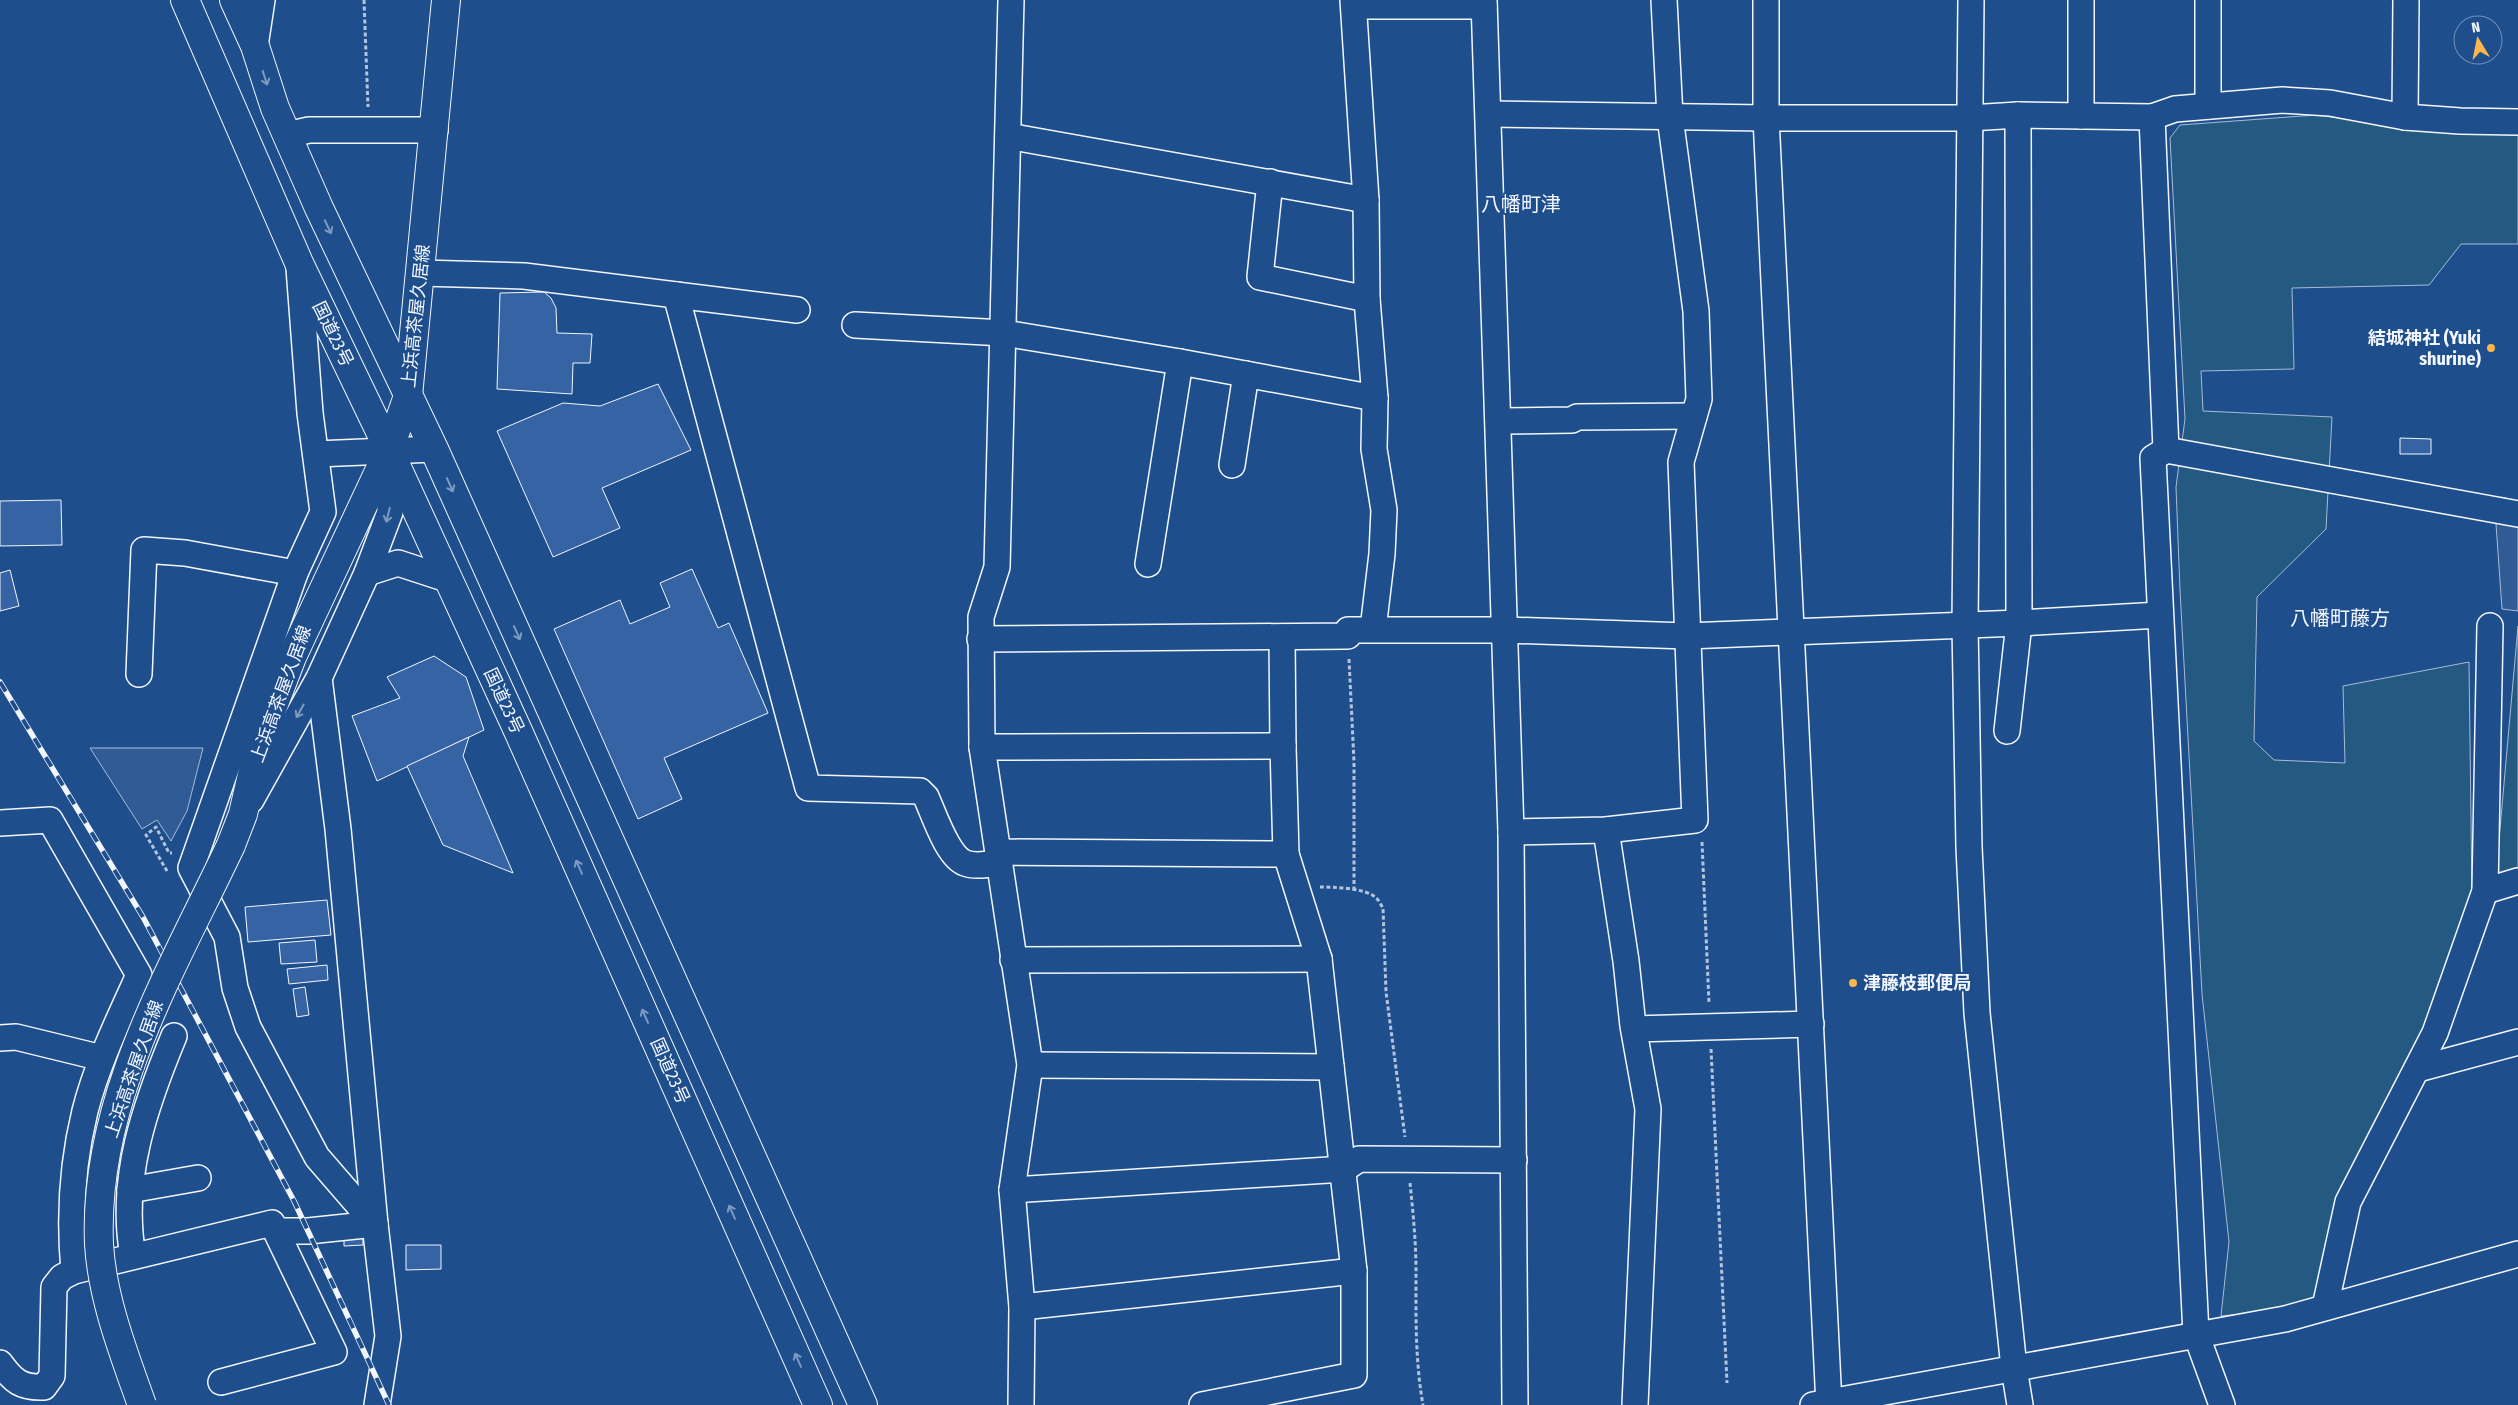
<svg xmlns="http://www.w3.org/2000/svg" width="2518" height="1405" font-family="'Fira Sans Condensed','Noto Sans JP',sans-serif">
<rect width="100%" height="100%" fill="#1f4e8c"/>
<g fill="#245a82" stroke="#a8bbd7">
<polygon points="2316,115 2363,121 2518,134 2518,244 2461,244 2429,285 2292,288 2294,369 2201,371 2203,411 2332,417 2326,529 2257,597 2254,741 2274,760 2345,763 2343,686 2469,662 2472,899 2426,1027 2337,1200 2313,1301 2282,1310 2221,1316 2229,1242 2202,994 2180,590 2176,487 2185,419 2170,138 2180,125"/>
<polygon points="2518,626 2518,867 2496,874"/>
</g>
<g fill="#305b95" stroke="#a8bbd7">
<polygon points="2501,497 2518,501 2518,611 2502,609 2495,510"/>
<polygon points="90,748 203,748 187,811 171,841 157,820 142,829"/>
</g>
<g fill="#3563a3" stroke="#f2f6ff">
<polygon points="544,292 551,298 556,308 557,333 592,334 590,363 573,363 572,394 497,389 500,293"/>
<polygon points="658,384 691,450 602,488 620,528 553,557 497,431 563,403 600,406"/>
<polygon points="2400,438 2431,439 2431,454 2400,454"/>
<polygon points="61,500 62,545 0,546 0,501"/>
<polygon points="692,569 718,628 729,623 768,713 664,758 682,799 638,819 554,629 620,600 630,624 670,607 660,583"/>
<polygon points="10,570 19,606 0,611 0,573"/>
<polygon points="434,656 466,677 484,730 377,781 352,716 400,698 387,677"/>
<polygon points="469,737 463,756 513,873 443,845 407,766"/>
<polygon points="327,900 331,935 248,942 245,907"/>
<polygon points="315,940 317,962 281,964 279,943"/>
<polygon points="327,965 328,980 289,984 287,969"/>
<polygon points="305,987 309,1015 297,1017 293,989"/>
<polygon points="363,1232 363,1245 344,1246 344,1233"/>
<polygon points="406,1245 441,1245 441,1269 406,1270"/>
</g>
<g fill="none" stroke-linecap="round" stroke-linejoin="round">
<g stroke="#f2f6ff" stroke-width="28">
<g id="minor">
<polyline points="1011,0 997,567 981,617 982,747 1030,1065 1012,1190 1022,1307 1021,1405"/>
<polyline points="1353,0 1366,200 1367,299 1375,398 1374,449 1384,510 1382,554 1373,629"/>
<polyline points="1484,0 1511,832 1515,1405"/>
<polyline points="1766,0 1766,118 1829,1405"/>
<polyline points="1971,0 1965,625 1969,847 1977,1013 2014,1368 2020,1405"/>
<polyline points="2081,0 2081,116"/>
<polyline points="1354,6 1484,6"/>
<polyline points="255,46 262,0"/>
<polyline points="2208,106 2208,0"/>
<polyline points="1489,114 1766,118 1970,118 2018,115 2152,117 2175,109 2282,100 2330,103 2405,117 2460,121 2518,122"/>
<polyline points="2152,117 2166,450 2153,458 2196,1334 2222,1405"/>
<polyline points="2405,117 2406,0"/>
<polyline points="287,135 309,130 435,130"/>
<polyline points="1008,136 1366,200"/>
<polyline points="1270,182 1260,277 1367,299"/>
<polyline points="299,268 310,413 323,512 295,573 191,868 227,937 235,988 248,1027 317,1157 375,1224"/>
<path d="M421,273L524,276L676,295L808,788L920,791L926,797C934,814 947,856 965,863C975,867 989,864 1000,863"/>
<polyline points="676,295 797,310"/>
<polyline points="855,325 1004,333 1180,362 1375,398"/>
<polyline points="1500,421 1572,420 1577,417 1694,416"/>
<polyline points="2166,450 2518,514"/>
<polyline points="316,454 434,449"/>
<polyline points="1232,465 1246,374"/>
<polyline points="1148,564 1180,362"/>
<polyline points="367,573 398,563 447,579"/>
<polyline points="980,639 1348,636 1348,630 1506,630 1687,636 2019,623 2160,615"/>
<polyline points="139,674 144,550 185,553 295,573"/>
<polyline points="319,678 338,829 375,1224 388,1336 377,1405"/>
<polyline points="2007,731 2019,623 2018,115"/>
<polyline points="982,747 1283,746"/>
<polyline points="251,800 319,678 367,573 390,512 389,450"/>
<path d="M0,823L50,820L139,975C119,1019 97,1064 85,1111C72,1164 69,1217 74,1271"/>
<polyline points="1606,830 1626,961 1633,1026 1648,1109 1635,1405"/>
<polyline points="1511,832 1606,830 1695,820 1681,462 1699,399 1696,311 1670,117 1664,0"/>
<polyline points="998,852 1286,854"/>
<polyline points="2485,891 2518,881"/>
<polyline points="1013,960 1319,959"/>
<polyline points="1634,1029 1811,1024"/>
<polyline points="0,1038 16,1037 102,1058"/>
<polyline points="1030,1065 1331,1067"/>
<polyline points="2418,1069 2518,1042"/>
<polyline points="130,1190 198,1178"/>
<polyline points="1012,1190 1344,1169 1359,1159 1514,1160"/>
<polyline points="276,1231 308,1231 375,1224"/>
<path d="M133,1256C119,1179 145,1106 174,1036"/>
<polyline points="1022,1307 1354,1271"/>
<polyline points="2325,1307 2348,1202 2435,1033 2485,891 2490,626"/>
<path d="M0,1363C13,1381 21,1388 44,1387L52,1376L54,1287L62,1277L74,1271L272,1223L334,1352L221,1382"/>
<polyline points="1202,1405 1354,1375 1354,1271 1319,959 1286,854 1283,746 1282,637"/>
<polyline points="1813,1405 2285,1319 2518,1254"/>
</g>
</g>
<g stroke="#f2f6ff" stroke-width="30">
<polyline id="major" points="231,845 243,814 260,740 292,657 389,450 408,396 446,0"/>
</g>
<g stroke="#f2f6ff" stroke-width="30">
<g id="highway">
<polyline points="185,0 299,263 389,450 519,733 818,1405"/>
<polyline points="234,0 255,46 275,108 319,208 434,449 863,1405"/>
</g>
</g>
<g stroke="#b3c4dc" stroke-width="3" stroke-dasharray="4 2.5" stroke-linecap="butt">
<polyline points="364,0 368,107"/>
<polyline points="1349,659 1354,762 1354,890"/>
<polyline points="1702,842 1709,1003"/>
<polyline points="167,871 146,835 156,827 169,853 172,853"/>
<path d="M1320,887C1333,887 1367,888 1376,898C1379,900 1381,905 1383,908L1386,992L1405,1137"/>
<polyline points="1711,1049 1727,1383"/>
<path d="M1410,1183C1413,1212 1416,1242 1416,1271C1416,1316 1415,1360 1423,1405"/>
</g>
<use href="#minor" stroke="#1f4e8c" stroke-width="25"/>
<use href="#major" stroke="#1f4e8c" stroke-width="28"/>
<use href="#highway" stroke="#1f4e8c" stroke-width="28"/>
<g stroke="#f2f6ff" stroke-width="5.5">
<polyline id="rail" points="0,682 143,917 294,1201 389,1405"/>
</g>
<use href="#rail" stroke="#1f4e8c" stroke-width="4" stroke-dasharray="11" stroke-linecap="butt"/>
<g stroke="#f2f6ff" stroke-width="30" stroke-linecap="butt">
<path id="major-bridge" d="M142,1405C124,1354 102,1298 99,1244C93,1100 172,970 231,845"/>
</g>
<use href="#major-bridge" stroke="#1f4e8c" stroke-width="28"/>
</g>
<defs><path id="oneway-shaft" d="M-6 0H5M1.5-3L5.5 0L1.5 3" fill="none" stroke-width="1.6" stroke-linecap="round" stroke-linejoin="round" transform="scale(1.25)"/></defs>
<g stroke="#7e9ac0">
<use href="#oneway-shaft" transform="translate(265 78) rotate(72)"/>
<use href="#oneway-shaft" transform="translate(328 227) rotate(65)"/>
<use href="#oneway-shaft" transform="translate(450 485) rotate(66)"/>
<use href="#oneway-shaft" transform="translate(388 515) rotate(104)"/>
<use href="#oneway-shaft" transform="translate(517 633) rotate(66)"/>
<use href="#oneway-shaft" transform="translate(300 711) rotate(119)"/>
<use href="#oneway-shaft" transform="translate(579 867) rotate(-114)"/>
<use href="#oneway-shaft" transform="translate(645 1016) rotate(-114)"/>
<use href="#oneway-shaft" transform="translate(732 1212) rotate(-114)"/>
<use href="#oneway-shaft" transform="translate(798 1360) rotate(-114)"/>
</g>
<g fill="#ffb74d" stroke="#1f4e8c" stroke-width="2">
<circle cx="2491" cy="348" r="5"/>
<circle cx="1853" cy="983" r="5"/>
</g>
<g text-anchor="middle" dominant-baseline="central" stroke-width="4" stroke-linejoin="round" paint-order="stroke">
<g font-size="18" fill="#f2f6ff" stroke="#1f4e8c">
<text transform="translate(416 316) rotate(-84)">上浜高茶屋久居線</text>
<text transform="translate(333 334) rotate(64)">国道23号</text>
<text transform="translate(281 694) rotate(-70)">上浜高茶屋久居線</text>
<text transform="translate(504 701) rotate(65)">国道23号</text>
<text transform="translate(134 1069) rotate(-71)">上浜高茶屋久居線</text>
<text transform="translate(670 1071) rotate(66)">国道23号</text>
</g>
<g font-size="18" font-weight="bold" fill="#f2f6ff" stroke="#1f4e8c" text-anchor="end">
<text x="2481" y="338">結城神社 (Yuki<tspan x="2481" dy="21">shurine)</tspan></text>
<text x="1863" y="983" text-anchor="start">津藤枝郵便局</text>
</g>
<g font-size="20" fill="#f2f6ff" stroke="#1f4e8c">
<text x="1521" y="204">八幡町津</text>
<text x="2340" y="618">八幡町藤方</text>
</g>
</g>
<g transform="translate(2478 40) rotate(350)"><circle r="24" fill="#1f4e8c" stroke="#7391ba"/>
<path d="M0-4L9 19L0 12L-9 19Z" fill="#ffb74d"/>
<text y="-8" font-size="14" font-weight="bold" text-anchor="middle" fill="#f2f6ff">N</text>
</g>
</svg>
